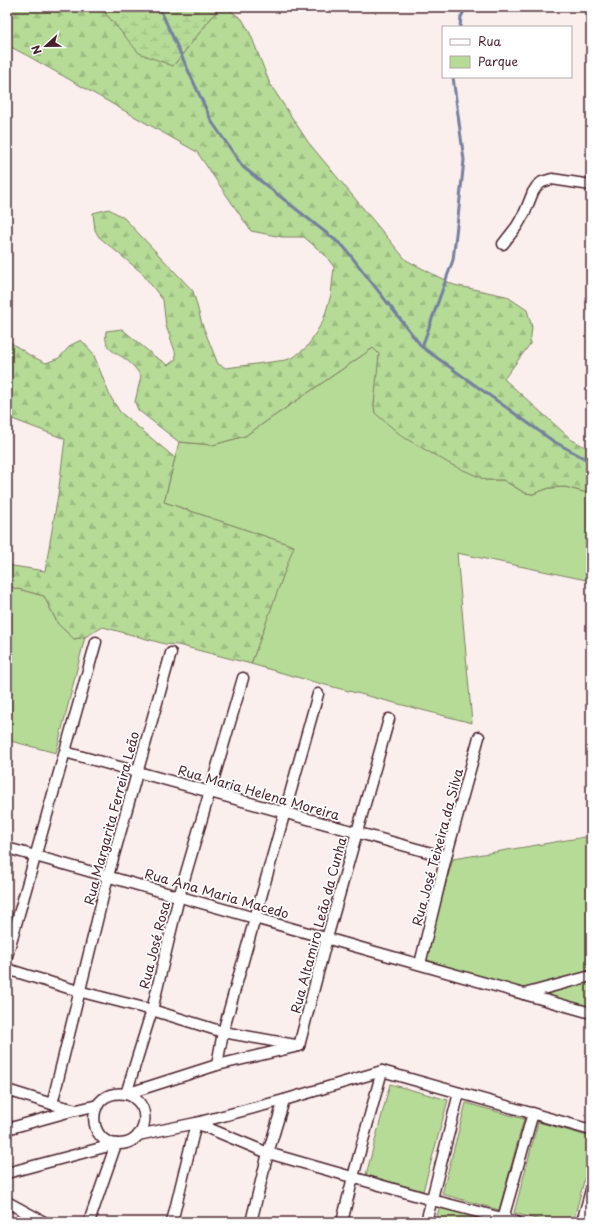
<svg xmlns="http://www.w3.org/2000/svg" width="598" height="1229" font-family="'Playpen Sans',sans-serif">
<defs>
<pattern id="forest-firs" width="22" height="20" patternUnits="userSpaceOnUse"><rect width="22" height="20" fill="#b5db97"/><path d="M5 1l3.5 6h-7zM16 11l3.5 6h-7z" fill="#9dbc82"/></pattern>
<pattern id="wetland-marsh" width="20" height="14" patternUnits="userSpaceOnUse"><rect width="20" height="14" fill="#b5db97"/><path d="M1 5h8M5 5V1M11 12h8M15 12V8" fill="none" stroke="#9dbc82"/></pattern>
</defs>
<rect width="100%" height="100%" fill="#faefed"/>
<filter id="ink" filterUnits="userSpaceOnUse"><feTurbulence type="fractalNoise" baseFrequency=".025" numOctaves="2"/><feDisplacementMap in="SourceGraphic" scale="8" xChannelSelector="R" yChannelSelector="G"/><feConvolveMatrix kernelMatrix="1 2 1 2 8 2 1 2 1" color-interpolation-filters="sRGB"/></filter>
<g filter="url(#ink)">
<g fill="#b5db97" stroke="#807d61">
<polygon points="373,348 380,354 374,405 375,413 485,480 503,480 525,493 533,494 549,488 565,487 591,494 591,581 457,553 472,723 314,682 251,664 293,546 164,502 179,442 213,445 245,436"/>
<polygon points="7,586 44,596 58,624 75,639 85,637 56,753 7,740"/>
<polygon points="591,836 591,971 577,974 524,990 424,959 453,859"/>
<polygon points="591,979 591,1009 533,994"/>
<polygon points="390,1084 448,1100 423,1191 366,1175"/>
<polygon points="466,1103 524,1119 499,1210 442,1194"/>
<polygon points="538,1122 591,1137 591,1155 573,1222 547,1222 514,1213"/>
<polygon points="440,1206 493,1222 435,1222"/>
</g>
<g fill="url(#forest-firs)" stroke="#807d61">
<path d="M7,7H104L106,14L173,66L220,7H225L242,19L250,33L270,84L308,142L406,260L454,285L506,296L527,310L532,327L530,344L504,379L572,440L591,450V494L565,487L549,488L533,494L525,493L503,480H486L452,465L403,437L375,413L374,405L379,354L373,348L245,436L213,445L179,442L138,410L135,402L141,376C138,372 135,367 131,364C119,351 103,354 106,331L122,329L154,356L168,365L176,359L175,351L166,326L163,300L141,272L99,237L95,230L93,213L109,209L124,218L193,291L202,324L218,364L226,368L286,360L294,357L307,347L323,321L331,295L334,267L325,255L304,237H282L251,231L197,152L28,56L7,45Z"/>
<polygon points="7,340 31,356 46,363 59,358 71,345 81,340 93,353 110,396 120,412 175,458 164,502 294,546 251,664 178,645 165,644 103,627 85,637 74,639 58,624 44,596 7,586 7,565 45,571 58,495 65,439 7,417"/>
</g>
<polygon fill="url(#wetland-marsh)" stroke="#807d61" points="104,7 220,7 173,66 139,53 106,14"/>
<g fill="none" stroke-linecap="round" stroke-linejoin="round">
<g stroke="#75809f" stroke-width="3">
<polyline points="159,7 212,122 243,167 344,247 422,347 553,441 591,462"/>
<polyline points="460,27 461,17 466,7"/>
<polyline points="422,347 453,260 459,208 464,160 453,77"/>
</g>
<g stroke="#4a1f2b" stroke-width="13">
<g id="street">
<polyline points="503,244 517,226 525,212 533,192 537,186 542,182 552,179 591,185"/>
<polyline points="65,752 446,857"/>
<polyline points="7,848 591,1013"/>
<polyline points="7,956 96,642"/>
<polyline points="420,964 446,857 479,737"/>
<polyline points="7,969 78,991 152,1010 223,1032 295,1045"/>
<polyline points="524,994 591,976"/>
<polyline points="299,1046 327,938 389,719"/>
<polyline points="217,1065 223,1032 318,694"/>
<polyline points="7,1090 52,1104 77,1110 98,1105"/>
<polyline points="126,1094 152,1010 179,897 243,678"/>
<path d="M126,1094C129,1095 132,1096 134,1098C149,1108 147,1131 133,1140C129,1143 123,1144 118,1144C86,1144 84,1088 126,1094L217,1065L299,1046"/>
<polyline points="52,1104 108,876 171,653"/>
<polyline points="7,1129 75,1110"/>
<polyline points="138,1135 196,1123 268,1153 432,1200 517,1222"/>
<polyline points="7,1173 116,1144"/>
<polyline points="7,1202 44,1222"/>
<polyline points="89,1222 116,1144"/>
<polyline points="172,1222 196,1123 284,1100 382,1071 591,1130"/>
<polyline points="251,1222 268,1153 284,1100"/>
<polyline points="342,1222 353,1177 382,1071"/>
<polyline points="426,1222 459,1093"/>
<polyline points="502,1222 533,1113"/>
<polyline points="582,1222 591,1190"/>
</g>
</g>
<use href="#street" stroke="#fff" stroke-width="10"/>
</g>
</g>
<g text-anchor="middle" dominant-baseline="central" stroke-width="3.5" stroke-linejoin="round" paint-order="stroke">
<g font-size="13" fill="#4a1f2b" stroke="#fff">
<text transform="translate(259 792) rotate(16)">Rua Maria Helena Moreira</text>
<text transform="translate(111 818) rotate(-75)">Rua Margarita Ferreira Leão</text>
<text transform="translate(437 847) rotate(-75)">Rua José Teixeira da Silva</text>
<text transform="translate(217 893) rotate(16)">Rua Ana Maria Macedo</text>
<text transform="translate(318 925) rotate(-75)">Rua Altamiro Leão da Cunha</text>
<text transform="translate(154 945) rotate(-76)">Rua José Rosa</text>
</g>
</g>
<rect width="598" height="1229" fill="none" stroke="#fff" stroke-width="24"/>
<rect x="12" y="12" width="574" height="1205" fill="none" stroke="#4a1f2b" stroke-width="1.5" filter="url(#ink)"/>
<rect x="442" y="26" width="130" height="52" fill="#ffffff" stroke="#b7a5aa"/>
<rect x="450" y="39" width="20" height="6" fill="#ffffff" stroke="#b7a5aa"/>
<text x="478" y="46" font-size="12" fill="#4a1f2b">Rua</text>
<rect x="450" y="56" width="20" height="12" fill="#b5db97" stroke="#b7a5aa"/>
<text x="478" y="66" font-size="12" fill="#4a1f2b">Parque</text>
<g transform="translate(46 46) rotate(248)" stroke="#ffffff" stroke-width="3" paint-order="stroke">
<path d="M0-3L7 15L0 10L-7 15Z" fill="#4a1f2b"/>
<text y="-6" font-size="11" font-weight="bold" text-anchor="middle" fill="#4a1f2b">N</text>
</g>
</svg>
